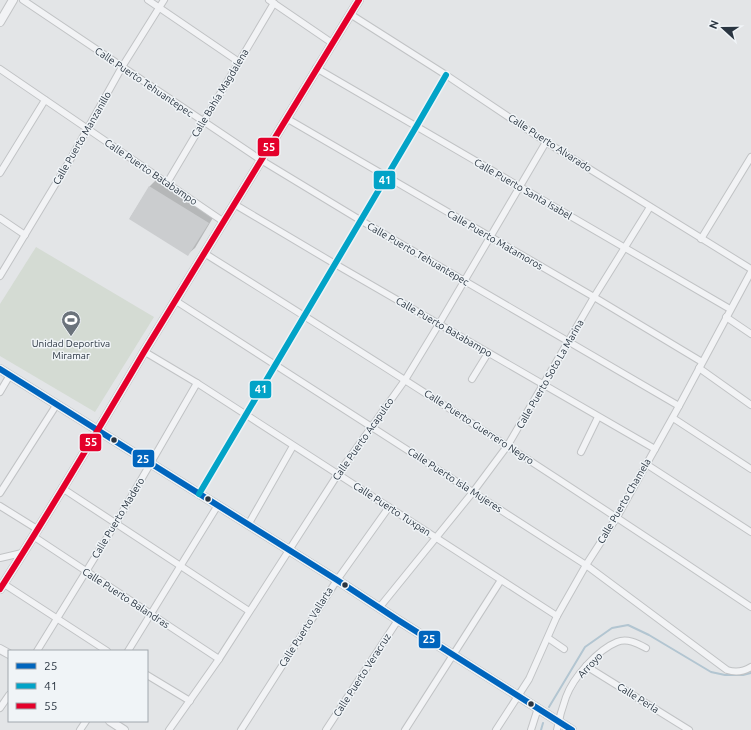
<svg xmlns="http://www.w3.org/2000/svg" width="751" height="730" font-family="Ubuntu,sans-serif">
<rect width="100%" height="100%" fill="#e3e5e7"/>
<polygon fill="#d4dbd3" points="36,247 154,317 95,412 0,356 0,304"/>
<polygon fill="#0003" points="156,180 214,216 195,248 188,254 130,218 150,186"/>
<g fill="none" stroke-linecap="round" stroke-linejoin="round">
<g stroke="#b2c5d1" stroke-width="2">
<polyline points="549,707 585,647 612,628 628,625 649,635 711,672 725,675 743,675 751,673"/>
<polyline points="541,730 543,723"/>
</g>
</g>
<polygon fill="#cbcdcf" points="149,186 209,223 188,256 129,219"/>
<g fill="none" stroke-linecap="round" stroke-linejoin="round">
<g stroke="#c1c3c5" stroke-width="8">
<g id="minor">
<polyline points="23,0 261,160 360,220 679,406"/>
<polyline points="148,0 239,62"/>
<polyline points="269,0 332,43"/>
<polyline points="350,14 446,75 546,142 751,269"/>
<polyline points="316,68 730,309"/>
<polyline points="0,69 224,222"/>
<polyline points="286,118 594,297 702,362"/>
<polyline points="0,173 45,100"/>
<polyline points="167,183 274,3"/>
<polyline points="234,204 335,264 655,449"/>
<polyline points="0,218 25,235"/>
<polyline points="701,239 751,157"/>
<path d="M204,253C388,368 571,486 751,607"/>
<polyline points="0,276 70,160 122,67 164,0"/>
<path d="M176,301L586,565L727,670C736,673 743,672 751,667"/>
<polyline points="726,317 751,334"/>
<polyline points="145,352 197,383 557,616"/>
<polyline points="699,368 751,405"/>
<polyline points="472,379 488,353"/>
<polyline points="0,392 10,375"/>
<polyline points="673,418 751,469"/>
<polyline points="581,452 598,417"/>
<polyline points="646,464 751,532"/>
<polyline points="62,488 249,611"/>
<polyline points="0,493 57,404"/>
<polyline points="199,494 416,127 446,75"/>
<polyline points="0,506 37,529"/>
<polyline points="248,525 293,446"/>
<polyline points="33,536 219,659"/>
<polyline points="0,558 22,553"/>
<polyline points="4,584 107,651"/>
<polyline points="379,608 473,492 508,445 594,297 650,207"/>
<polyline points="548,638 564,649"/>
<polyline points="37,651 116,523 197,383"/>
<polyline points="128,651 218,505"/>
<polyline points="586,666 689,730"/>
<polyline points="147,675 190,701"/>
<polyline points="0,708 9,695"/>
<polyline points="80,730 86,721"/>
<polyline points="169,730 219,659 338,474 405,380 439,324 546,142"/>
<polyline points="241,730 337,580 389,507"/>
<polyline points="326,730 398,620"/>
<polyline points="405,730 501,580"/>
<polyline points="496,730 529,679 557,616 586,565 617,517 679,406 751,272"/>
<polyline points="531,730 538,708"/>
<path d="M557,730C559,719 562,708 566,697C573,678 597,650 617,642C627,638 637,643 646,648"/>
</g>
</g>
<g stroke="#c1c3c5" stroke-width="10">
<g id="tertiary">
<polyline points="0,22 13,0"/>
<polyline points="0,369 337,580 398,620 572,730"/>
<path d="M0,589C50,512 97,432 144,352C215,234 287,117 359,0"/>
<polyline points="0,649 9,654"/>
<polyline points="110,721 124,730"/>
</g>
</g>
<use href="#minor" stroke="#f2f3f5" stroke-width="6"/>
<use href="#tertiary" stroke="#f2f3f5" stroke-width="8"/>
<g stroke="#f0f4f7" stroke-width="9">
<polyline id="bus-1" points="0,369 337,580 398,620 572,730"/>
</g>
<g stroke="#f0f4f7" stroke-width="9">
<polyline id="bus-2" points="199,494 416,127 446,75"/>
</g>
<g stroke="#f0f4f7" stroke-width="9">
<path id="bus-3" d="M0,589C50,512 97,432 144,352C215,234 287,117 359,0"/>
</g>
<use href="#bus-1" stroke="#0065bd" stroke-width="6"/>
<use href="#bus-2" stroke="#02a3c7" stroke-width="6"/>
<use href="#bus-3" stroke="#e4002b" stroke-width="6"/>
</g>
<defs>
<g id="stadium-pin" transform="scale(1)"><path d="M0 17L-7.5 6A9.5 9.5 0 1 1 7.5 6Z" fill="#6b737b" stroke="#f0f4f7"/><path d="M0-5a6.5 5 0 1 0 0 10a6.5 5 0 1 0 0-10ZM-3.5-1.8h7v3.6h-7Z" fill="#fff"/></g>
</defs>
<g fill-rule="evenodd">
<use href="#stadium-pin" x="71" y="320"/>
</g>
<g fill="#2a3541" stroke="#f0f4f7" stroke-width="1.5">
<circle cx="114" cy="440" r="3.5"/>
<circle cx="208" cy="499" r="3.5"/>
<circle cx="345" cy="585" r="3.5"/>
<circle cx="531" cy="704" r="3.5"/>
</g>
<g text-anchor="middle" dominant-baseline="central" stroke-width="3" stroke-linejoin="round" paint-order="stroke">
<g font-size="10" fill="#2a3541" stroke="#f0f4f7">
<text transform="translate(144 82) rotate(34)">Calle Puerto Tehuantepec</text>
<text transform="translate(220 93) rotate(-59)">Calle Bahía Magdalena</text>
<text transform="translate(82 138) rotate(-60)">Calle Puerto Manzanillo</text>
<text transform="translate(550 143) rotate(33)">Calle Puerto Alvarado</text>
<text transform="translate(151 172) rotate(34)">Calle Puerto Batabampo</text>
<text transform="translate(523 189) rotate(30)">Calle Puerto Santa Isabel</text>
<text transform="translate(495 240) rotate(30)">Calle Puerto Matamoros</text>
<text transform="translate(418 254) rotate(30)">Calle Puerto Tehuantepec</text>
<text transform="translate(444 327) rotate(30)">Calle Puerto Batabampo</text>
<text transform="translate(550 374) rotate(-60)">Calle Puerto Soto La Marina</text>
<text transform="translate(479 427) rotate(33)">Calle Puerto Guerrero Negro</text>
<text transform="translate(363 439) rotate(-55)">Calle Puerto Acapulco</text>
<text transform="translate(455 480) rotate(33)">Calle Puerto Isla Mujeres</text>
<text transform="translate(624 501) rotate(-60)">Calle Puerto Chamela</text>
<text transform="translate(392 509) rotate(33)">Calle Puerto Tuxpan</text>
<text transform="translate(118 518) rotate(-59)">Calle Puerto Madero</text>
<text transform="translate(126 598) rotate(33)">Calle Puerto Balandras</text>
<text transform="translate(306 627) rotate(-58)">Calle Puerto Vallarta</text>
<text transform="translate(590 665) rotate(-46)">Arroyo</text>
<text transform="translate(362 675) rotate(-57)">Calle Puerto Veracruz</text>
<text transform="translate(638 698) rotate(32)">Calle Perla</text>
</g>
<g font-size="10" fill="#2a3541" stroke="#f0f4f7">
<text x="71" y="343">Unidad Deportiva<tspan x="71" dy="12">Miramar</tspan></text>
</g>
</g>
<g stroke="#f0f4f7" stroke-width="1.5">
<rect x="257" y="137" width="23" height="20" rx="4" fill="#e4002b"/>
<rect x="373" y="170" width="23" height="20" rx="4" fill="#02a3c7"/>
<rect x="249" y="380" width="23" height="19" rx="4" fill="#02a3c7"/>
<rect x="79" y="433" width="23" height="19" rx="4" fill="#e4002b"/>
<rect x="132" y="449" width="23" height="19" rx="4" fill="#0065bd"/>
<rect x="418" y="630" width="23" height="19" rx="4" fill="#0065bd"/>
</g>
<g font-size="11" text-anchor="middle" font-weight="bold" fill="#fff">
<text x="269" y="151">55</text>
<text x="385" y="184">41</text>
<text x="261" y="393">41</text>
<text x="91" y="446">55</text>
<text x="143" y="463">25</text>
<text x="429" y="643">25</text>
</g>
<rect x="8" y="650" width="140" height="72" fill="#f0f4f7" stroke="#a1a8ae"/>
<rect x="16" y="663" width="20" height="6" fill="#0065bd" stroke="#a1a8ae"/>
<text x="44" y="670" font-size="12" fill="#2a3541">25</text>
<rect x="16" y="683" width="20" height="6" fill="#02a3c7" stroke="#a1a8ae"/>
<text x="44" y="690" font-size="12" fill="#2a3541">41</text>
<rect x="16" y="703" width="20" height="6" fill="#e4002b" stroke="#a1a8ae"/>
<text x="44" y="710" font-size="12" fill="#2a3541">55</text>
<g transform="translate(723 28) rotate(291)" stroke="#f0f4f7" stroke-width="3" paint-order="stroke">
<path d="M0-3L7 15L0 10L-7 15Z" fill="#2a3541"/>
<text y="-6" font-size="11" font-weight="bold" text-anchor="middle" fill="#2a3541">N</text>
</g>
</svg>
